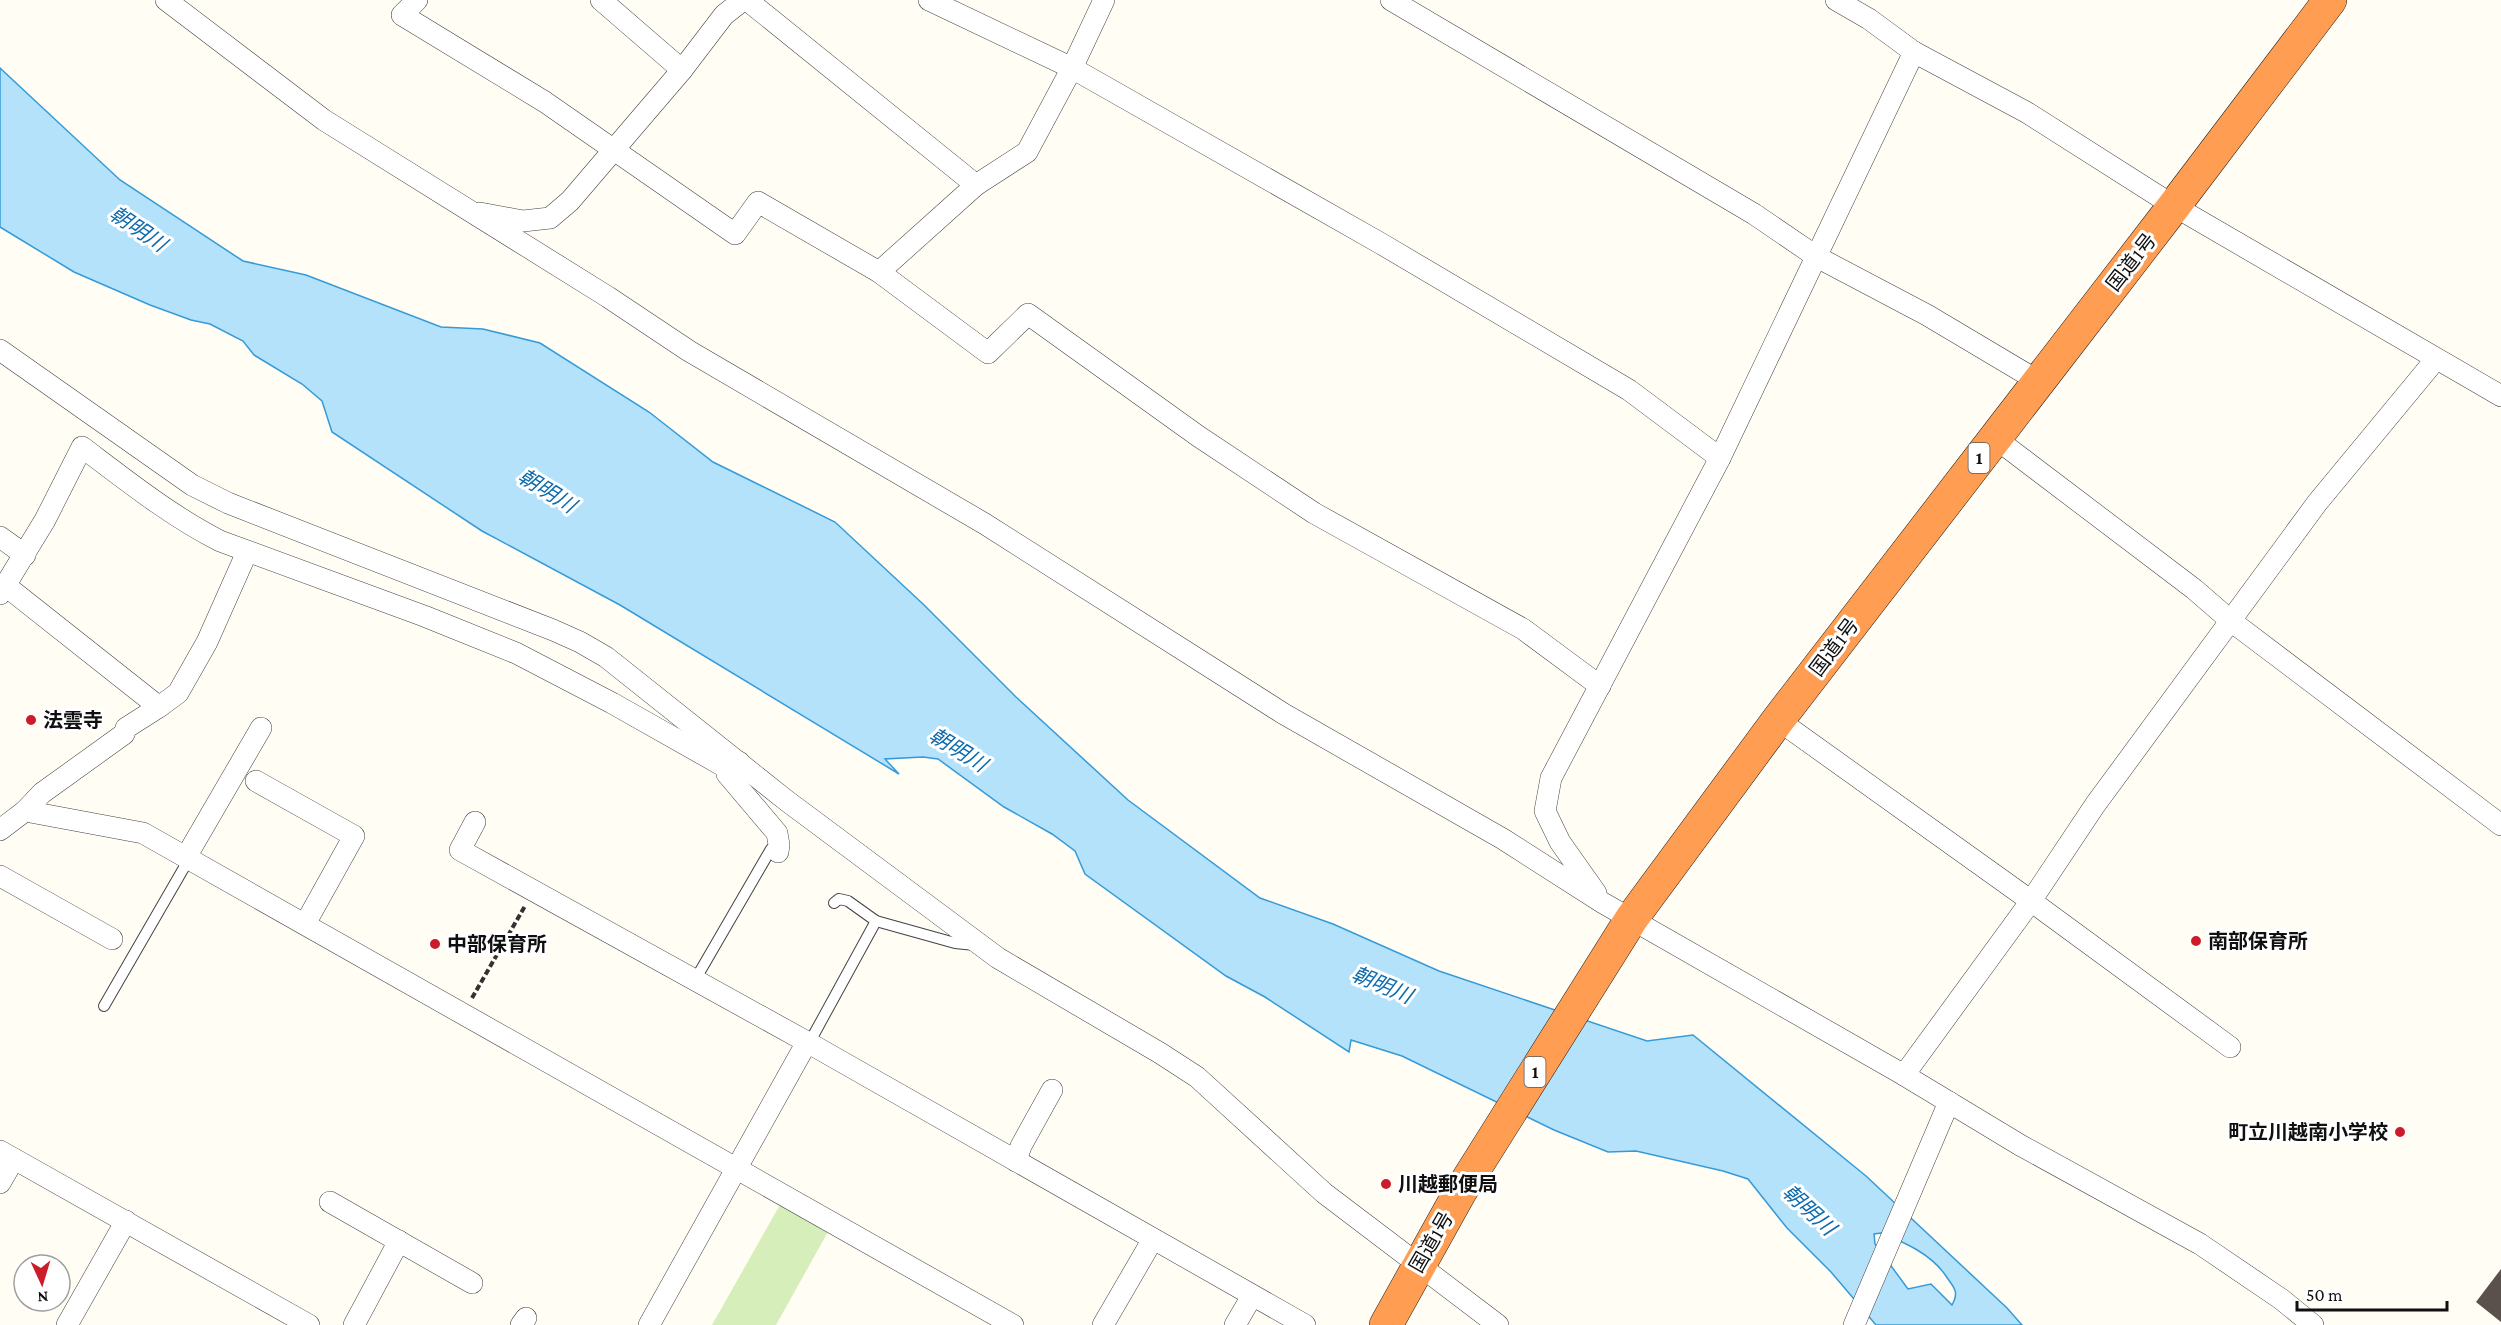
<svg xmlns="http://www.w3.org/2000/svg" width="2501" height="1325" font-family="'Crimson Pro','Noto Sans JP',serif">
<rect width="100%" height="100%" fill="#fffdf4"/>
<polygon fill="#d6eeb9" points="781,1203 829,1230 776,1325 712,1325"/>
<path fill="#b4e2fb" stroke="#359bd8" stroke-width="1.5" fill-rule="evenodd" d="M0,68L120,180L243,261L306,275L441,327L483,329L540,343L649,412L713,462L835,522L923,604L1016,697L1128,800L1260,898L1333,924L1439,971L1647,1041L1693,1035L1866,1176L2007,1308L2022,1325H1876L1831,1272L1787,1228L1748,1179L1723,1171L1636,1151L1608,1152L1554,1130L1402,1056L1351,1040L1349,1052L1265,997L1226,976L1085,874L1075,851L1052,834L1004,807L938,759L923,757L885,759L899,774L620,605L482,531L332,432L322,401L302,384L254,355L243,341L210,324L191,320L150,305L74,272L0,227ZM1881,1233C1906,1243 1931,1254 1946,1276C1953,1287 1960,1291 1952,1305L1931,1284L1908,1289L1875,1244L1874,1234Z"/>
<polygon fill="#5a514c" points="2501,1269 2501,1322 2476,1302"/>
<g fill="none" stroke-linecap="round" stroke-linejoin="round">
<g stroke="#434343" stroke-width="12">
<g id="lane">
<polyline points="834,903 839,899 848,901 876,921 955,943 975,945"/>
<polyline points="695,980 771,849"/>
<polyline points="104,1006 189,859"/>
<polyline points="807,1042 813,1036 876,921"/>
</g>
</g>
<g stroke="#434343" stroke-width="22">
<g id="street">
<polyline points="166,0 324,120 608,297 689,351 985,524 1284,714 1503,839 1603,903 1904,1075 2020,1145 2200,1244 2281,1299 2313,1325"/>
<polyline points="417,0 402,15 545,102 735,234 758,202 879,272 988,353 1028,314 1198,436 1314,513 1523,629 1600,686"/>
<polyline points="601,0 682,70 724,15 743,0"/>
<polyline points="747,0 976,185"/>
<polyline points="929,0 1072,68 1380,243 1629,390 1720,458"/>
<polyline points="1391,0 1754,214 1817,257 1927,315 2038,381"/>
<polyline points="1836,0 1869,19 1914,52 2026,112 2174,206 2501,396"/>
<polyline points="480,213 523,221 550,218 570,201 682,70"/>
<polyline points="879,272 976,185 1027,152 1072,68 1104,0"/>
<polyline points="0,350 192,485 228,503 553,630 580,642 606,657 787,801 998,958 1160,1053 1197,1077 1324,1193 1498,1325"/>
<polyline points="1995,438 2194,589 2231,621 2501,825"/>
<polyline points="0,537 25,555"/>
<path d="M0,594L45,520L82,447C127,481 171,516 220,541L424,616L516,653L612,703L727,768L739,762"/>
<polyline points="159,707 178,693 207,642 247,552"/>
<polyline points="1778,720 2031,901 2230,1047"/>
<polyline points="727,768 727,774 777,833 779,845 778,852"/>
<polyline points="256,781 354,836 305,924"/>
<polyline points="25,811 143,833 1013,1325"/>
<polyline points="475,822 460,850 807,1042 1305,1325"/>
<polyline points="0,830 25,811 42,793 124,734 126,728 159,707 6,586"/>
<polyline points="186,857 261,728"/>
<polyline points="0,876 112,939"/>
<polyline points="1596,893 1560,842 1545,811 1551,778 1720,458 1914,52"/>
<polyline points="1904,1075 2031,901 2095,805 2317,503 2436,359"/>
<polyline points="0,1151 309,1325"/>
<polyline points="1016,1161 1021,1146 1052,1090"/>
<polyline points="0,1183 14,1159"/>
<polyline points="330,1202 472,1283"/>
<polyline points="67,1325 126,1221"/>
<polyline points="354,1325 399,1241"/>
<polyline points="521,1325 526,1318"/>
<polyline points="649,1325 807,1042"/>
<polyline points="1103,1325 1153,1239"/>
<polyline points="1235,1325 1252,1296"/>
<polyline points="1854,1325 1949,1102"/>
</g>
</g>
<g stroke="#212121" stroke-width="34">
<polyline id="highway" points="1386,1325 1460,1192 1632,918 1778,720 2174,206 2330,0"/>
</g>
<polyline stroke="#323232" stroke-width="4" stroke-dasharray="6 3" stroke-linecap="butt" points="472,998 525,906"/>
<use href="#lane" stroke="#fff" stroke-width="10"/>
<use href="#street" stroke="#fff" stroke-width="21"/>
<use href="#highway" stroke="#ff9d52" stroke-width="33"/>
</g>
<g fill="#cd1c29" stroke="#fff" stroke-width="2">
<circle cx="31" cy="720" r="6"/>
<circle cx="2196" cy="941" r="6"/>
<circle cx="435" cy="944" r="6"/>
<circle cx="2400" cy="1132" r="6"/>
<circle cx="1386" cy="1184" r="6"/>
</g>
<g text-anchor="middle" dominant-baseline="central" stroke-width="6" stroke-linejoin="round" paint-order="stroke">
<g fill="#fff" stroke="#585858" stroke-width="1.5">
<rect x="1968.5" y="443" width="21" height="30" rx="4.5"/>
<rect x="1524.5" y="1057" width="21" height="30" rx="4.5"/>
</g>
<g font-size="18" font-weight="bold" fill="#101010">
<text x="1979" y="458">1</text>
<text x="1535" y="1072">1</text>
</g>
<g font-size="20" fill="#101010" stroke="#fff">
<text transform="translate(2131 262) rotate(-52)">国道1号</text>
<text transform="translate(1834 647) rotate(-53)">国道1号</text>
<text transform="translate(1431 1242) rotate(-60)">国道1号</text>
</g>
<g font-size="20" font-weight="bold" fill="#101010" stroke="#fff" text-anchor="start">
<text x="43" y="720">法雲寺</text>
<text x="2208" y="941">南部保育所</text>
<text x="447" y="944">中部保育所</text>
<text x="2388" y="1132" text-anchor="end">町立川越南小学校</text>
<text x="1398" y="1184">川越郵便局</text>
</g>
<g font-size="21" font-style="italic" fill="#0e6cae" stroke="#fff">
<text transform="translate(138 229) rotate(34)">朝明川</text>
<text transform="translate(547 491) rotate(32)">朝明川</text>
<text transform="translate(958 750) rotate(32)">朝明川</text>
<text transform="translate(1382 985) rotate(23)">朝明川</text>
<text transform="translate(1809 1210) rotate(43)">朝明川</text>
</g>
</g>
<g transform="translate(42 1283) rotate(176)"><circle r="28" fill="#ffffff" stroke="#9f9f9f" stroke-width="1.5"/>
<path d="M0-4.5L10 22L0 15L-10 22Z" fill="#cd1c29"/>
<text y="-9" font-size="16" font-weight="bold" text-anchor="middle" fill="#101010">N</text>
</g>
<path d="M2297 1301v9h150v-9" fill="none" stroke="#101010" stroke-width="3"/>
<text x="2306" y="1301" font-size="18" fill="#101010" stroke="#ffffff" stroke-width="4.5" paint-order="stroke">50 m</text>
</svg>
